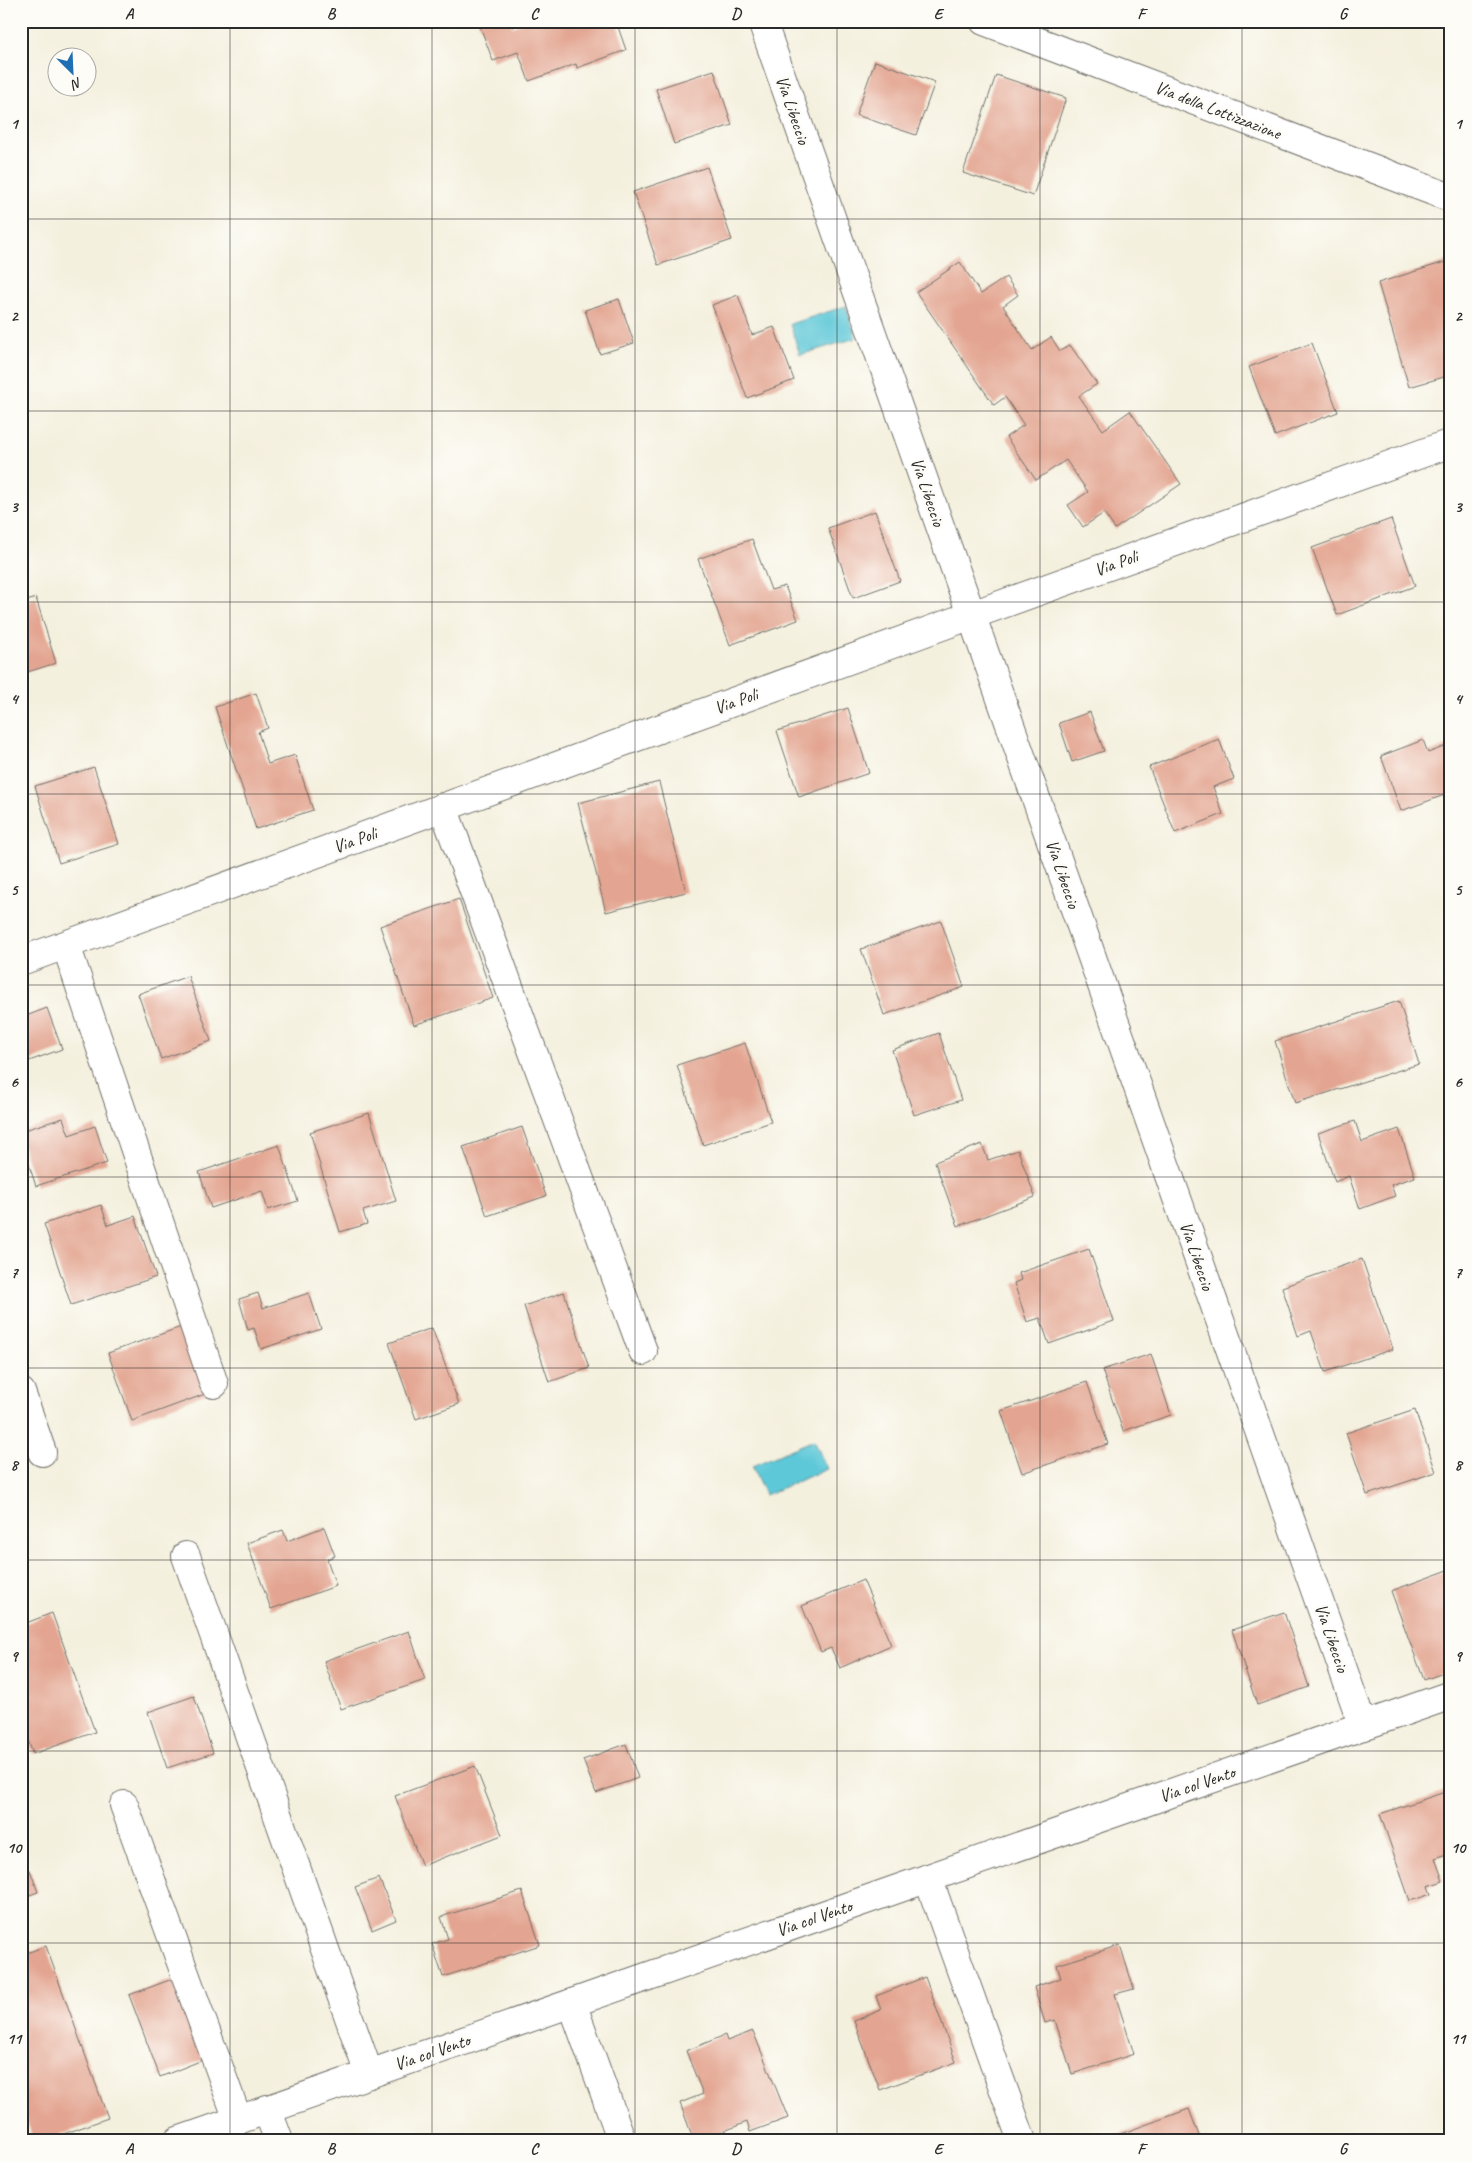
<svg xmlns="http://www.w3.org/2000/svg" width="1472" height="2162" font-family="Caveat,sans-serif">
<rect width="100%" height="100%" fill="#fdfcf7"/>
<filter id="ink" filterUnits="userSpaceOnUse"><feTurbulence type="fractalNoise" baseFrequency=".02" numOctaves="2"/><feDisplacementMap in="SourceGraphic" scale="10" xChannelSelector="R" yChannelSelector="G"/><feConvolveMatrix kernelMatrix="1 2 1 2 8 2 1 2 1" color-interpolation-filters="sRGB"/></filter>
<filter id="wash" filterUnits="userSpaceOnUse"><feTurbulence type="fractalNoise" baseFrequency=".0096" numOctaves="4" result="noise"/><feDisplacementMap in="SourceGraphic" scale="20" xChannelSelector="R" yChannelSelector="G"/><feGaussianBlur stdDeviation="1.12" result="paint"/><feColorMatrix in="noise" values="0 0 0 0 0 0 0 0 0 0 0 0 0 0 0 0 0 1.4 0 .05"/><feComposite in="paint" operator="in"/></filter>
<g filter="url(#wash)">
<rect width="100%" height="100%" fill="#f4f0de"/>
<g fill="#5dc8d8" stroke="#447a82">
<polygon points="846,306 856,338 800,355 790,324"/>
<polygon points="814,1440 827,1469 765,1495 752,1466"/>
</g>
<g id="blocks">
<g fill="#e3a591">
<polygon points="478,21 510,21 512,27 527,21 616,21 626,50 577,68 576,64 529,81 518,52 493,61"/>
<polygon points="875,61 935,82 916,135 856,115"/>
<polygon points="714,70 732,125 674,144 656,89"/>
<polygon points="996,75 1066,98 1033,196 963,173"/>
<polygon points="707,167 732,240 658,265 633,192"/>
<polygon points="1448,261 1451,270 1451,375 1409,387 1378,283"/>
<polygon points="960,262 981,294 1006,277 1018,295 1003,306 1032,350 1051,337 1060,351 1070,345 1097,384 1079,396 1103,430 1130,411 1181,484 1115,529 1104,513 1083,527 1068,505 1088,492 1066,460 1036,480 1006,437 1024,425 1005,397 994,405 916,292"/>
<polygon points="738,295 752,335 774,327 794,380 747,398 712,305"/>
<polygon points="619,299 634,343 600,354 585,310"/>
<polygon points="1312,343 1338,412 1275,436 1249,367"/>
<polygon points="875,511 900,581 853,598 828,528"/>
<polygon points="1391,519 1415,586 1337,615 1312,548"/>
<polygon points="752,539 771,590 785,586 798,620 730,645 698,559"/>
<polygon points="36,598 56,663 21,674 21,603"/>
<polygon points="256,693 268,728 258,732 268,764 295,755 313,810 256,829 215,707"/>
<polygon points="848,708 869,773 799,797 777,731"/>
<polygon points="1090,712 1104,751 1072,762 1059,723"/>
<polygon points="1219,739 1234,779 1213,787 1223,814 1175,833 1149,767"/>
<polygon points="1423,740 1428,753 1451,744 1451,805 1447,794 1401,811 1381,756"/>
<polygon points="94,767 119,844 59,863 35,786"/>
<polygon points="659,782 686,892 606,912 578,803"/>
<polygon points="459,899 493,998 414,1025 380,926"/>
<polygon points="941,921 964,987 884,1015 861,949"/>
<polygon points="188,976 211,1041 161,1059 138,994"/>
<polygon points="1399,1001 1419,1064 1295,1103 1275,1041"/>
<polygon points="21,1005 26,1016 47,1008 62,1049 21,1064"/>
<polygon points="939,1033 961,1100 914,1115 892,1050"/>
<polygon points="745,1043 771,1122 703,1145 677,1065"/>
<polygon points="369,1113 396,1201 363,1211 367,1224 340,1232 310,1132"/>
<polygon points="63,1118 69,1135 95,1126 107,1163 36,1186 21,1141 21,1131"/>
<polygon points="1355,1121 1362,1142 1399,1129 1415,1177 1391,1185 1395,1196 1360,1209 1349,1176 1335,1182 1318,1133"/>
<polygon points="522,1127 546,1196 487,1216 463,1147"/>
<polygon points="982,1144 988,1160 1018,1150 1035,1197 958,1226 935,1162"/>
<polygon points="279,1145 298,1201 268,1210 262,1191 211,1208 199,1172"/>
<polygon points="101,1205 108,1225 135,1216 156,1277 71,1305 44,1224"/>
<polygon points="1089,1249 1114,1321 1049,1344 1040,1318 1027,1322 1014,1283 1021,1280 1019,1273"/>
<polygon points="1362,1259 1393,1349 1325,1372 1311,1331 1298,1336 1282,1287"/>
<polygon points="564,1292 589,1368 549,1382 524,1306"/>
<polygon points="258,1293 263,1308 309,1293 321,1329 261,1349 254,1328 248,1330 239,1299"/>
<polygon points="184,1326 208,1393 132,1421 108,1353"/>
<polygon points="432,1328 459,1404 416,1419 389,1343"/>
<polygon points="1151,1354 1171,1415 1123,1431 1102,1370"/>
<polygon points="1087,1382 1108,1444 1022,1473 1001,1411"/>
<polygon points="1415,1410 1436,1472 1367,1495 1346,1433"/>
<polygon points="324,1527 335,1556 327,1559 336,1586 271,1609 247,1543 283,1530 287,1541"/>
<polygon points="1451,1569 1451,1670 1424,1680 1391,1591"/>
<polygon points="863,1580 891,1645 840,1668 831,1648 821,1652 802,1606"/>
<polygon points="1284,1612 1309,1687 1257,1705 1232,1630"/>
<polygon points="52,1613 95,1732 33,1754 21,1721 21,1625"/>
<polygon points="409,1631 425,1680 341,1709 324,1661"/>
<polygon points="194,1696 213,1753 167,1768 148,1712"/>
<polygon points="626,1744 638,1778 596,1793 583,1760"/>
<polygon points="475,1766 502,1835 422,1866 395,1796"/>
<polygon points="1451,1790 1451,1853 1435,1858 1443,1881 1428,1886 1431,1894 1410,1901 1380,1814"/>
<polygon points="30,1870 38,1892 21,1898 21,1873"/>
<polygon points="379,1878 396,1920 372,1930 355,1887"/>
<polygon points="522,1891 540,1945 443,1977 432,1944 448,1939 441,1917"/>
<polygon points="1120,1945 1134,1989 1115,1994 1134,2054 1072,2074 1055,2020 1045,2023 1034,1987 1061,1978 1057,1965"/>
<polygon points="46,1946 108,2118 44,2141 34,2141 21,2105 21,1955"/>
<polygon points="925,1977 956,2062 880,2090 854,2021 881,2010 876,1996"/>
<polygon points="175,1978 205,2059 160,2077 129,1995"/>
<polygon points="753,2031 788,2118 750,2132 747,2122 699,2141 694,2141 680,2103 703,2094 686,2051 725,2035 727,2041"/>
<polygon points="1189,2109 1201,2141 1113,2141 1112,2137"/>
</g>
</g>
</g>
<g filter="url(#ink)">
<use href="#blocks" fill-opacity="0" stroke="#71706a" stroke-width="1"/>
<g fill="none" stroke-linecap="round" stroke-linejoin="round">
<g stroke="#71706a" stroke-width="30">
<g id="street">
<polyline points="762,21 1363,1726"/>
<polyline points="984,21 1451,198"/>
<polyline points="443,807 643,1351"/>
<polyline points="66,945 214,1384"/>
<polyline points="21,961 972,615 1451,443"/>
<polyline points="21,1392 42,1452"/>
<polyline points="186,1556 369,2074"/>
<polyline points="124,1805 238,2120"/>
<polyline points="928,1878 1022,2141"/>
<polyline points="572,2003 622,2141"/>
<polyline points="267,2109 279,2141"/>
<polyline points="178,2141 1451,1695"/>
</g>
</g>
<use href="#street" stroke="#fff" stroke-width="28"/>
</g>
</g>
<path fill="none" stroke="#2b2b2b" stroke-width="1" stroke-opacity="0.55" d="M230,21V2141M432,21V2141M635,21V2141M837,21V2141M1040,21V2141M1242,21V2141M21,219H1451M21,411H1451M21,602H1451M21,794H1451M21,985H1451M21,1177H1451M21,1368H1451M21,1560H1451M21,1751H1451M21,1943H1451"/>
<g text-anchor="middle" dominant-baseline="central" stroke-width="5" stroke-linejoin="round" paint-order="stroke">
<g font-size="18" fill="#2b2b2b" stroke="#fdfcf7">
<text transform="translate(793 110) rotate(71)">Via Libeccio</text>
<text transform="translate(1218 110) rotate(21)">Via della Lottizzazione</text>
<text transform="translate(928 492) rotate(71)">Via Libeccio</text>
<text transform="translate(1116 563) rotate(-20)">Via Poli</text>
<text transform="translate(736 701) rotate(-20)">Via Poli</text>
<text transform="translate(355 840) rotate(-20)">Via Poli</text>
<text transform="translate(1063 874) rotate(71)">Via Libeccio</text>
<text transform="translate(1197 1256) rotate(71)">Via Libeccio</text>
<text transform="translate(1332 1638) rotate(71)">Via Libeccio</text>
<text transform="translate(1197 1784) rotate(-19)">Via col Vento</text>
<text transform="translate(814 1918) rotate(-19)">Via col Vento</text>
<text transform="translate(432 2052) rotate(-19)">Via col Vento</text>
</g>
</g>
<rect width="1472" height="2162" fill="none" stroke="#fdfcf7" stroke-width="55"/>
<g transform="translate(72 72) rotate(156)"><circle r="24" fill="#fdfcf7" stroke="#a9a8a5"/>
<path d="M0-4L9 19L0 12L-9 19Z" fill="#1f6fb2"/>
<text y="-8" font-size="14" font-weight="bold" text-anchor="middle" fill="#2b2b2b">N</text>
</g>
<rect x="28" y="28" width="1416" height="2106" fill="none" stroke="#2b2b2b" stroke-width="2"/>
<g font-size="16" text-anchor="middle" font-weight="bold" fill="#2b2b2b">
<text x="129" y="19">A</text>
<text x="331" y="19">B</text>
<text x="534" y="19">C</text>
<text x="736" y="19">D</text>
<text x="938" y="19">E</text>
<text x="1141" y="19">F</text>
<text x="1343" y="19">G</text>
<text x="14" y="129">1</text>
<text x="1458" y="129">1</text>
<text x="14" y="321">2</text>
<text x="1458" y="321">2</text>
<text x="14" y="512">3</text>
<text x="1458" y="512">3</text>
<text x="14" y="704">4</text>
<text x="1458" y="704">4</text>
<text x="14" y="895">5</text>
<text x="1458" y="895">5</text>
<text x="14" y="1087">6</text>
<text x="1458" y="1087">6</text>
<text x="14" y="1278">7</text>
<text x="1458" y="1278">7</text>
<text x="14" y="1470">8</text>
<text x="1458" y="1470">8</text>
<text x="14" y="1661">9</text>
<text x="1458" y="1661">9</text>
<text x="14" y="1853">10</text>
<text x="1458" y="1853">10</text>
<text x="14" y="2044">11</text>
<text x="1458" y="2044">11</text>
<text x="129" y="2154">A</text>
<text x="331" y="2154">B</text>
<text x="534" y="2154">C</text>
<text x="736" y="2154">D</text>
<text x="938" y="2154">E</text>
<text x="1141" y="2154">F</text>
<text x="1343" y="2154">G</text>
</g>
</svg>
